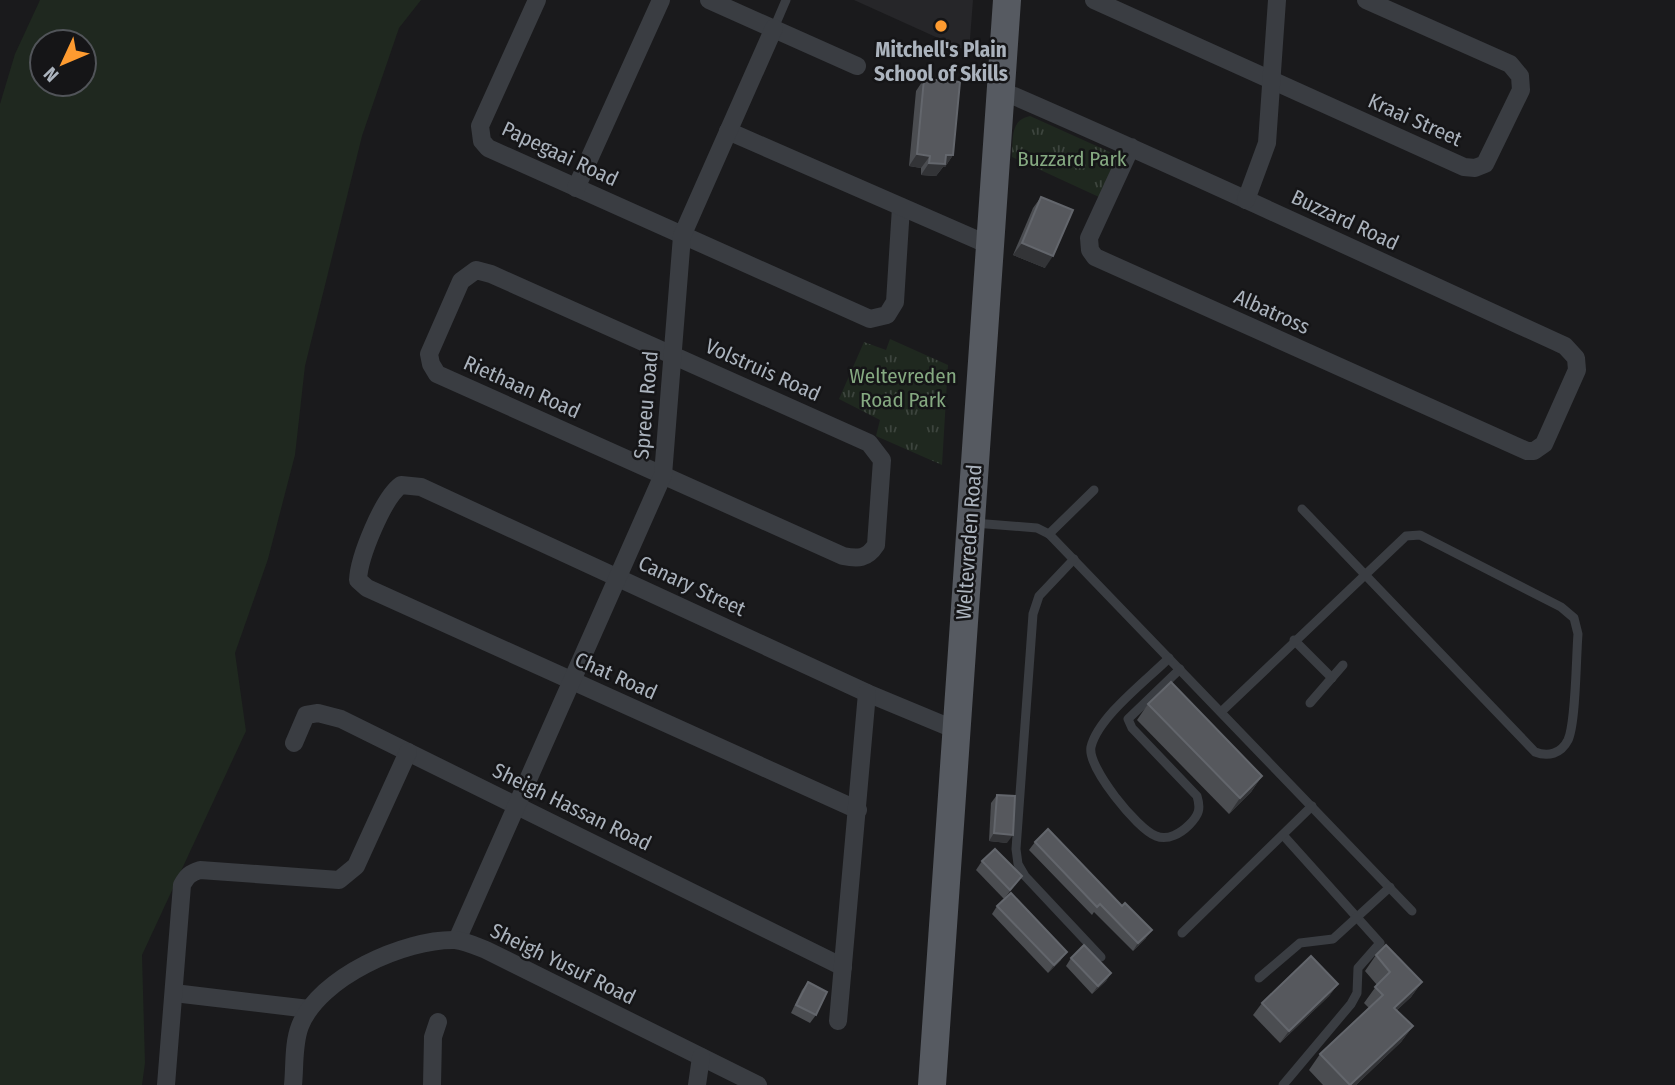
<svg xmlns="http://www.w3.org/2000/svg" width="1675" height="1085" font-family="'Fira Sans Condensed',sans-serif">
<defs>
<pattern id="park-tufts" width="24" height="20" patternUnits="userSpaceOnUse" patternTransform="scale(1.75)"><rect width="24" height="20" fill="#1f281f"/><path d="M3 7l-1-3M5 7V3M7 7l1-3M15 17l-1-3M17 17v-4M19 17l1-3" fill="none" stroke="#3d453e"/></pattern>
</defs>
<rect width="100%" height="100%" fill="#1a1a1c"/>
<polygon fill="#262629" points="854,0 973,0 969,52"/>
<path fill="#1f281f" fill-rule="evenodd" d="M40,0H421L399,28L362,136L305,366L295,455L268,559L235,653L246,731L142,955L145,1063L142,1085H0V104L15,54ZM42,42H84V84H42Z"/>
<g fill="url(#park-tufts)">
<path d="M1030,116L1112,153L1114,163L1099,197L1012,157C1013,139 1010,120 1030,116Z"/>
<polygon points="890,339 948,365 942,465 876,436 880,420 839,399 864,342 886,350"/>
</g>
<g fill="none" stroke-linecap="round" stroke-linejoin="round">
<g stroke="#3a3d42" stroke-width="9">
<polyline points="774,28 786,0"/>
<polyline points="974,523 1037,528 1049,534 1412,911"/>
<polyline points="1049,534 1094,490"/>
<polyline points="1074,559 1039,596 1033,614 1016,849 1018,864 1025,876 1101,957"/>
<polyline points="1294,640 1332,678"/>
<path d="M1169,658C1147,680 1098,717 1091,747C1087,767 1137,829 1156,836C1168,841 1181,833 1189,825C1199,815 1201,809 1197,796L1132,728L1128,719L1180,669"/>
<polyline points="1310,703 1343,665"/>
<path d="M1221,712L1406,536L1420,535L1561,607L1574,618L1578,634C1576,657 1576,723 1568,740C1561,754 1548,757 1535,752L1302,509"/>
<polyline points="1283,835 1380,943 1358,968 1357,993 1351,1004 1283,1085"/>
<polyline points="1182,933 1312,806"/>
<polyline points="1259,978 1300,943 1333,939 1390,887"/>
</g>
<g stroke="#3a3d42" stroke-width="18">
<polyline points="537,0 480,126 482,141 488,148 870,319 887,315 895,302 901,207"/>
<polyline points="709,0 857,66"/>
<polyline points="1094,0 1464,167 1475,168 1485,164 1521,90 1520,76 1510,64 1366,0"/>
<path d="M1000,90C1190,172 1377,260 1565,346L1576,358L1577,370L1544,444L1534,451H1527L1095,257L1090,250L1089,238L1131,147"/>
<polyline points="728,131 989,245"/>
<polyline points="576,188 661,0"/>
<polyline points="1246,200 1267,143 1277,0"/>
<path d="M476,270L491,274L869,443L882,460L876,545C867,559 858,559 843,556L437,374L431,364L429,354L461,281Z"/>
<polyline points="294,743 306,715 318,713 341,719 843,967"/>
<path d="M858,810L367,588L358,580C359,557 383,498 401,485L421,487L867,693L956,730"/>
<polyline points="457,940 663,475 682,236 774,28"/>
<polyline points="174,993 309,1009"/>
<polyline points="838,1021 867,693"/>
<path d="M166,1085L182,885C187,876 190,873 200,870L339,880L356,866L408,752"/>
<path d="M293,1085C295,1066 293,1044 300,1026C319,977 405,939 455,940C465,941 476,946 486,950L758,1085"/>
<polyline points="432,1085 433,1037 438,1022"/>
<polyline points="697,1085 701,1057"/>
</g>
<polyline stroke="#565a61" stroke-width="28" points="932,1085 1007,0"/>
</g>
<g fill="#4b4d51">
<polygon points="924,79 953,155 945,167 943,167 936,176 921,175 921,168 909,166 916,91"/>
<polygon points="1041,197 1045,268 1013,255 1033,208"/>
<polygon points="1148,704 1262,776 1251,792 1229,814 1137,720"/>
<polygon points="997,795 1007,843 989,841 991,803"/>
<polygon points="1035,842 1146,938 1133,951 1094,912 1092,915 1029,850"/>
<polygon points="982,861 1022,876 1004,899 976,870"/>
<polygon points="997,906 1061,960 1048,973 992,914"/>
<polygon points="1376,955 1422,982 1411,997 1397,1010 1413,1026 1401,1042 1356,1085 1323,1085 1309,1070 1320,1054 1369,1008 1364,1003 1377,985 1365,971"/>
<polygon points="1071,958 1111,973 1106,981 1092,994 1066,966"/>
<polygon points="808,982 816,1015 810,1023 791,1013 802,990"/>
<polygon points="1338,984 1329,996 1280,1043 1253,1015 1262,1003"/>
</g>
<g fill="#333437">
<polygon points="917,154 930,156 921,168 909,166"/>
<polygon points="946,155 953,155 945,167 943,167 936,176 921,175 929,163"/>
<polygon points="1022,243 1053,256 1045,268 1013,255"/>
<polygon points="1262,776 1251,792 1229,814 1240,798"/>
<polygon points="994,833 1013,835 1007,843 989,841"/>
<polygon points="1152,930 1146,938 1133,951 1138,943"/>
<polygon points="1067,952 1061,960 1048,973 1054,965"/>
<polygon points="1111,973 1106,981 1092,994 1098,986"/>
<polygon points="1422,982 1411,997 1383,1023 1394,1008"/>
<polygon points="1338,984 1329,996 1280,1043 1289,1031"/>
<polygon points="1413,1026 1401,1042 1356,1085 1351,1085"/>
</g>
<g fill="#56585d" stroke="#63666c" stroke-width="2">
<polygon points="924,79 960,82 953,155 946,155 945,164 929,163 930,156 917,154"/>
<polygon points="1041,197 1073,210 1053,256 1022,243"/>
<polygon points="1171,682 1262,776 1240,798 1148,704"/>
<polygon points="997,795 1015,796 1013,835 994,833"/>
<polygon points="1048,829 1122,906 1125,903 1152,930 1138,943 1100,904 1097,907 1035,842"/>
<polygon points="995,849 1022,876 1010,890 982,861"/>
<polygon points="1011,893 1067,952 1054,965 997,906"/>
<polygon points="1084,945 1111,973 1098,986 1071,958"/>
<polygon points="1386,945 1422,982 1394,1008 1413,1026 1350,1085 1320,1054 1383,995 1375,987 1390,972 1376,955"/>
<polygon points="1311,956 1338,984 1289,1031 1262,1003"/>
<polygon points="808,982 827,992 816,1015 796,1005"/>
</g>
<circle fill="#fe9b30" stroke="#151517" stroke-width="2.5" cx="941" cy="26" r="7"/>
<g text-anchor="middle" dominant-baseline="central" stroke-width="5" stroke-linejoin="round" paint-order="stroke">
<g font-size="21" font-weight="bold" fill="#abb3bd" stroke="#151517">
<text x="941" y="50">Mitchell's Plain<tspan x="941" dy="24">School of Skills</tspan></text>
</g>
<g font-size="21" fill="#abb3bd" stroke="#151517">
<text transform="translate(1415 120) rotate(24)">Kraai Street</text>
<text transform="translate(560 154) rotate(25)">Papegaai Road</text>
<text transform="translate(1345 220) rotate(25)">Buzzard Road</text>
<text transform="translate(1272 312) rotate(24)">Albatross</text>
<text transform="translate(763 370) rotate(24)">Volstruis Road</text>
<text transform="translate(522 387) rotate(24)">Riethaan Road</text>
<text transform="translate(646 405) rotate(-85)">Spreeu Road</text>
<text transform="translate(969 542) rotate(-86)">Weltevreden Road</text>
<text transform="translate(692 586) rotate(25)">Canary Street</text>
<text transform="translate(616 676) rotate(24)">Chat Road</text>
<text transform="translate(572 807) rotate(26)">Sheigh Hassan Road</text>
<text transform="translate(563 964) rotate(26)">Sheigh Yusuf Road</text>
</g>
<g font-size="21" fill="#85a981" stroke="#151517">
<text x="1072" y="159">Buzzard Park</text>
<text x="903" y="376">Weltevreden<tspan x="903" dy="24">Road Park</tspan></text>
</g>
</g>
<g transform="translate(63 63) rotate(226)"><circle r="33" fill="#151517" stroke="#515459" stroke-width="2"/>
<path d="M0-5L12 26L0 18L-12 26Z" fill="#fe9b30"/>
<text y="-10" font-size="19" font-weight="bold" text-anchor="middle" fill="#abb3bd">N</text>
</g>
</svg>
